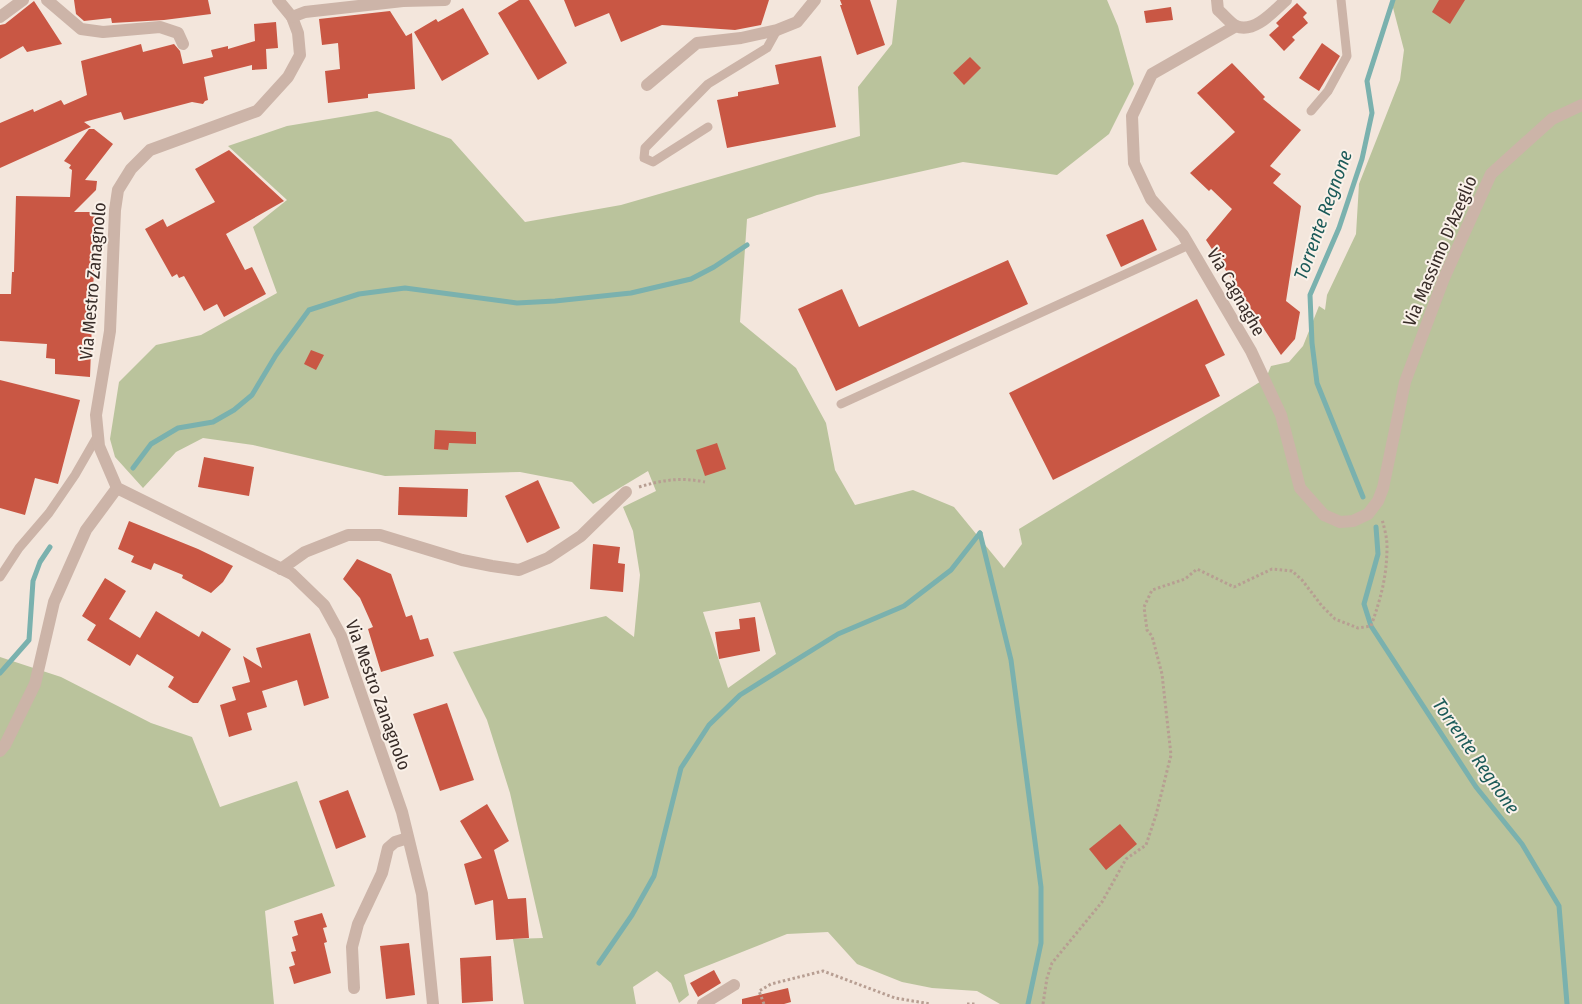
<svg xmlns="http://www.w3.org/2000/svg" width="1582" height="1004" font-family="'Fira Sans Condensed',sans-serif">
<rect width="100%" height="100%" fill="#f3e6dc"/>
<g fill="#bac39c" fill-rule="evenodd">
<path d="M897,0H1107L1118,26L1134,84L1109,134L1057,175L963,162L817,195L747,219L740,322L796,368L826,423L835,470L855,505L913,490L954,507L1004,568L1022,544L1019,529L1255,385L1266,378L1271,366L1289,362L1303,346L1319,306L1325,310L1327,295L1356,234L1359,184L1400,80L1404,50L1391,0H1582V1004H1000L977,991L932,988L902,982L857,964L828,932L787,934L684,975L689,995L679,1003L671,983L657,971L633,987L636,1004H524L513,939L543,938L510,793L487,720L453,652L606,616L634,637L640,575L633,531L623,507L656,491L648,471L593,504L572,482L520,472L385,476L253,445L203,438L176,452L143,488L115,457L110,439L119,382L156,345L201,335L277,293L253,227L287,200L228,146L287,126L377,111L451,139L525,222L621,205L860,136L858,87L892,44ZM760,602L776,654L728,688L703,612Z"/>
<polygon points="0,657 61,677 151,723 192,737 220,807 297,781 335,886 265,911 274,1004 0,1004"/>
</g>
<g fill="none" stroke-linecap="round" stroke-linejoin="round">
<g stroke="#7ab1ae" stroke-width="5">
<polyline points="133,468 151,444 178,428 213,422 234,410 252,395 276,355 309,310 359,294 405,288 517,303 555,301 631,293 691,279 714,267 747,245"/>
<polyline points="1363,497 1317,383 1312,343 1310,295 1339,228 1362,159 1372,113 1367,81 1393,0"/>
<polyline points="1376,527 1378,554 1364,604 1371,626 1476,787 1522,844 1559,906 1567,1004"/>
<polyline points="980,533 1011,660 1041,887 1041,943 1028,1004"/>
<polyline points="0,673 29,640 33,581 40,562 50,547"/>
<polyline points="599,963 632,915 654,876 681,768 709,725 740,695 838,634 904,606 951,570 980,533"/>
</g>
</g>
<g fill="#c95744">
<polygon points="74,0 208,0 211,14 164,20 112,23 111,18 84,21 76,14"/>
<polygon points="519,0 529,0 567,63 538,80 498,13"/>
<polygon points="564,0 769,0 761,25 735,30 662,25 621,42 609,13 575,27"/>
<polygon points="840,0 870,0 885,45 857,55 840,5 842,5"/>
<polygon points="1439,0 1465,0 1450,24 1432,12"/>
<polygon points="34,1 62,44 27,52 23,46 0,59 0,25 5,24"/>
<polygon points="1297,3 1307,13 1303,17 1308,23 1292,37 1295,40 1284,51 1269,35 1279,26 1276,23"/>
<polygon points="1171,7 1173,20 1146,23 1144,11"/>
<polygon points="463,8 489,54 442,81 414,32 436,19 438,22"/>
<polygon points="390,11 406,36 412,33 415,89 368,94 368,98 328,103 325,71 340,69 338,43 322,45 319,19"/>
<polygon points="276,22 278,48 266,49 267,69 252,70 252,65 204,77 208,100 205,101 203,104 192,102 124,120 121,112 84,122 91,127 0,168 0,123 33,109 34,112 61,100 64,105 87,95 81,61 141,44 143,52 174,44 180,51 183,64 213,57 211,50 228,46 228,49 255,41 254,24"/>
<polygon points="1322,43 1340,56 1319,91 1299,78"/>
<polygon points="821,56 836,127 727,148 717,100 738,96 738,92 779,84 775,65"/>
<polygon points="970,57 981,68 964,85 953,73"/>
<polygon points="1232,63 1265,97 1263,99 1301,130 1270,166 1281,174 1273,183 1301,206 1286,301 1300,312 1295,339 1281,355 1206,240 1232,209 1211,189 1209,191 1190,173 1235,132 1197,93"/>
<polygon points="89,129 94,129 113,144 85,180 97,181 96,190 74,212 96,212 90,377 55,374 55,359 46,358 47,344 0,341 0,294 11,294 12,272 14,272 16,196 70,197 72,170 69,168 71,165 64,161"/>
<polygon points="229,150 284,201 226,234 245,270 252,267 266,294 224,317 217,304 204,311 184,276 179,278 177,274 172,277 145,229 163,219 167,227 215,202 195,169"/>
<polygon points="1143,219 1157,250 1121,267 1106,235"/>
<polygon points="1008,260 1028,304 836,391 798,309 842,289 859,327"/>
<polygon points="1197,299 1225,355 1205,365 1220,396 1053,480 1009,393"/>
<polygon points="311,350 324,355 316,370 304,364"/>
<polygon points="0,380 80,400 58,484 35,478 25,515 0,508"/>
<polygon points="435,430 476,432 476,444 449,443 448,450 434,449"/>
<polygon points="717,443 726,469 705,476 696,450"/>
<polygon points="204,457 254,467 249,496 198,487"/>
<polygon points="538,480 560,528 527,543 505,496"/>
<polygon points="399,487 468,489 467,517 398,515"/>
<polygon points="129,521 198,549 233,566 223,582 211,593 182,578 183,575 154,563 151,570 131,562 134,556 118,549"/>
<polygon points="593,544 620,547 618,563 625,564 623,592 590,589"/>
<polygon points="357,559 391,574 406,617 412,615 420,640 428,638 434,656 381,672 368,629 373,627 360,598 343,579"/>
<polygon points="105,578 126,591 109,619 140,638 156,611 199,637 202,631 231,649 198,703 193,703 168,687 174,677 137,654 130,666 87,640 96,625 82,616"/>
<polygon points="755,617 760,651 719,659 715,632 740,629 739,619"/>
<polygon points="310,633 329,698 304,706 297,680 262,691 267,707 247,713 252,730 229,737 220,705 236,700 232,687 250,682 243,656 262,668 256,648"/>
<polygon points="447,703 474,780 440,791 413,714"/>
<polygon points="348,790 366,837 336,849 319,801"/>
<polygon points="487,804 509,841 494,850 508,899 526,898 529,938 496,940 493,900 475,905 464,864 482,858 460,821"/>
<polygon points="1120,824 1137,844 1106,870 1089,849"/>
<polygon points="322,913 327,927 323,928 327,942 324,943 331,973 294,984 289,967 295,965 291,952 296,951 292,937 298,935 294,921"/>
<polygon points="409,943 415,995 386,999 380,946"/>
<polygon points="491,956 493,1001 462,1003 460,958"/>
<polygon points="714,970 721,983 698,997 690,983"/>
<polygon points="788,988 791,1002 784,1004 742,1004 742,999"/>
</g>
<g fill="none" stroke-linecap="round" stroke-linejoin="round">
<g stroke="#b79e92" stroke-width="3" stroke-dasharray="2.5 2.5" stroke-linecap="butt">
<path d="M639,487C662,480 681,477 705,482"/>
<polyline points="764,1004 759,991 771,984 823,971 895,998 931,1004"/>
<polyline points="967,1004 976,1004"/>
<path d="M1043,1004L1047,978L1052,963L1102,902L1126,859L1146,845L1156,815L1171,755L1162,674L1152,636L1147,630L1144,607L1152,590L1185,579L1197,569L1234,587L1272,569L1292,571L1302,580L1322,606L1335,619L1358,628L1371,626C1381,598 1387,576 1387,546C1387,537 1384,527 1382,519"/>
</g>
<g stroke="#ccb4a8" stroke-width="9">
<polyline points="1311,111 1328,91 1347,56 1341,0"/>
<polyline points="708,127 653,162 644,158 645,148 708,84 767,48 777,30"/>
<polyline points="841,404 1189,245"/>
<polyline points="0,577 19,548 49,513 75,475 98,435"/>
</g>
<g stroke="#ccb4a8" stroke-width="12">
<polyline points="47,0 81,29 103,32 160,27 178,33 183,44"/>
<polyline points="278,0 292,17 298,33 300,55 288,77 257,111 150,150 131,169 118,190 115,210 110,331 96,415 99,446 117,488 292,574 324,605 341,636 402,812 422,894 433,1004"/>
<path d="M1217,0L1218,10C1223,14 1230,23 1236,26C1254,34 1274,11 1286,0"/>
<polyline points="0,17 23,0"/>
<polyline points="292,17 305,12 403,1 445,0"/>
<polyline points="1236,26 1152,74 1132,116 1134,163 1151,199 1183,235 1251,351 1281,415 1300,488 1324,515 1340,522 1353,521 1368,514 1378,501 1383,488 1405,382 1444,278 1491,174 1552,119 1582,105"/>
<polyline points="647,85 697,43 741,38 777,30 797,22 815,0"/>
<polyline points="281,569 305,552 348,535 380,535 462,560 492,566 519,570 548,558 581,536 626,492"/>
<polyline points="0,751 5,745 35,684 54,602 86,530 117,488"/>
<polyline points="354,988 352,947 358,924 382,873 388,848 395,842 408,838"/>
<polyline points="703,1004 734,985"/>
</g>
</g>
<g text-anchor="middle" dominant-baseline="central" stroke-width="4" stroke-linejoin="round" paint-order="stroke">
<g font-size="18" fill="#382c28" stroke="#faf1e9">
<text transform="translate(1440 251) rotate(-67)">Via Massimo D'Azeglio</text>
<text transform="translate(93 281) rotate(-85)">Via Mestro Zanagnolo</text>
<text transform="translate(1236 292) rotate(60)">Via Cagnaghe</text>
<text transform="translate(378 695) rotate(70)">Via Mestro Zanagnolo</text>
</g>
<g font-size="19" font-style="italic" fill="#1c5b59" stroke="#faf1e9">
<text transform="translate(1323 215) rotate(-70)">Torrente Regnone</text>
<text transform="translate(1476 756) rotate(55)">Torrente Regnone</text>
</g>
</g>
</svg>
